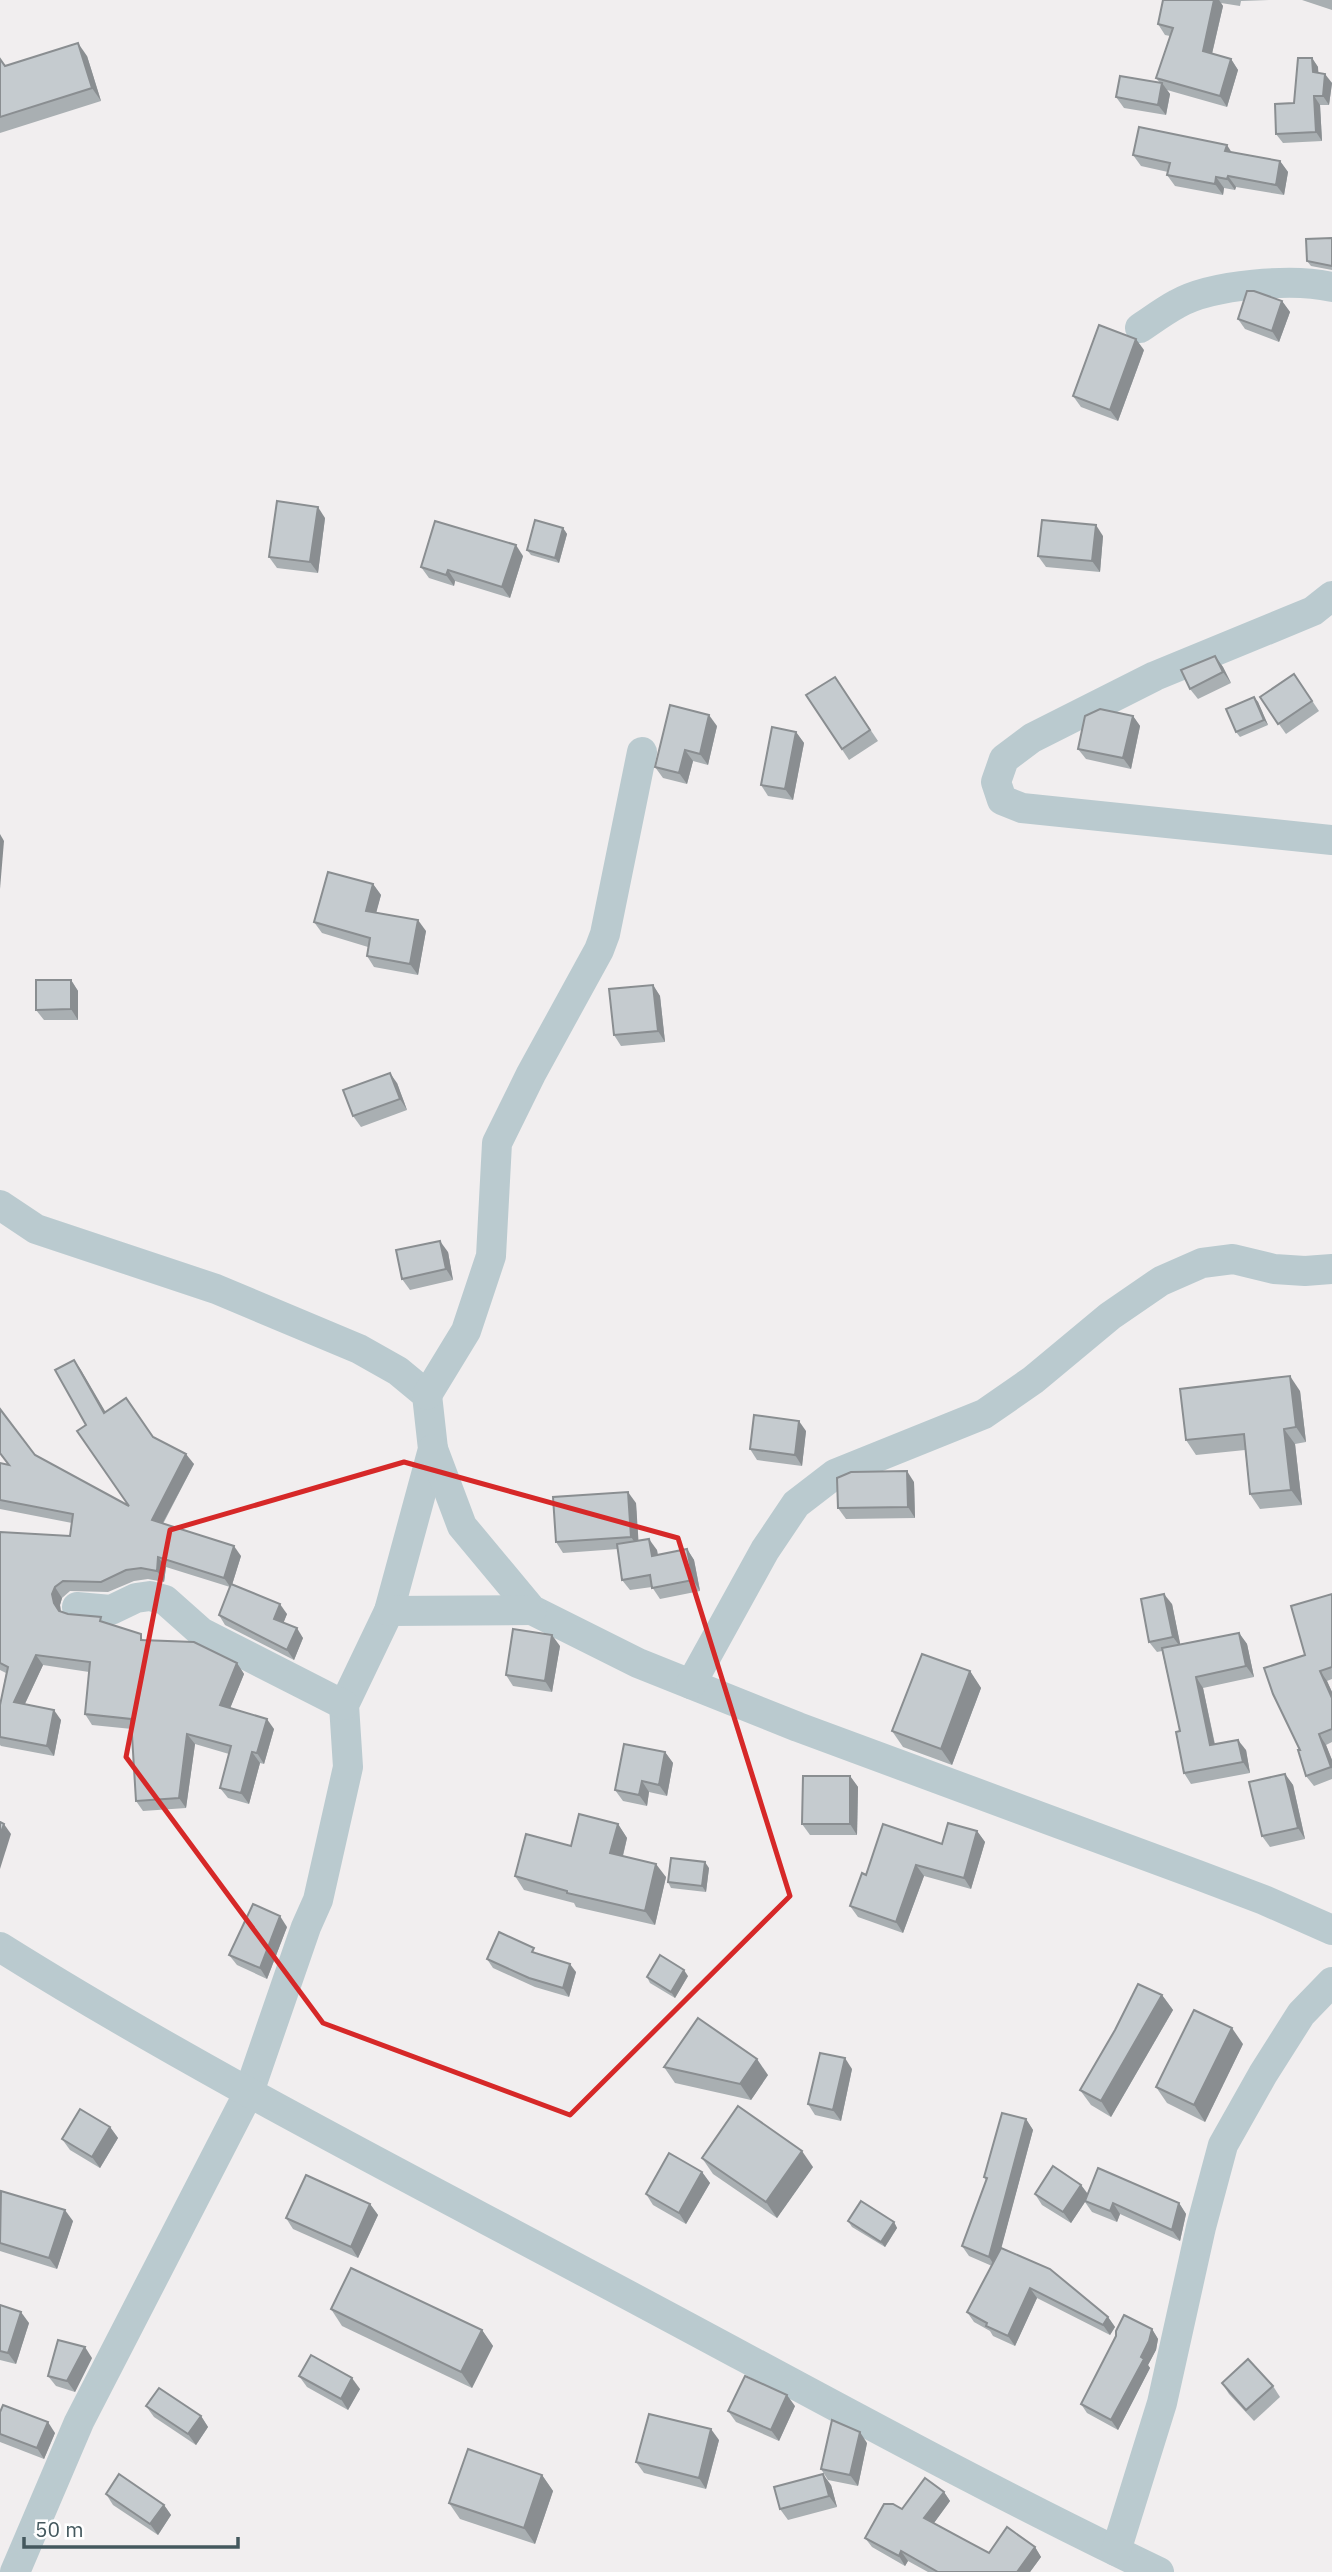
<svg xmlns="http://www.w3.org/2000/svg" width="1332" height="2572" font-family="'IBM Plex Sans',sans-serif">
<rect width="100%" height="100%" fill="#f1eeef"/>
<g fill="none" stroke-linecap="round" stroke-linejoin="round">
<g stroke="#bacacf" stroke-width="30">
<path d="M1140,328C1152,320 1164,311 1177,304C1212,284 1294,278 1332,287"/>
<polyline points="1332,596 1313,611 1155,676 1032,738 1004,759 996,782 1002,800 1022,808 1332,840"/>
<polyline points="0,1205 36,1229 216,1289 359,1349 398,1371 427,1395 433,1449 389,1611 344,1705 348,1767 318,1900 306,1927 249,2092 79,2422 15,2572"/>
<polyline points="427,1395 466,1331 491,1256 497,1143 531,1074 599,950 605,934 642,752"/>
<polyline points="433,1449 462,1526 532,1610 638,1663 798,1727 1198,1875 1264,1900 1332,1930"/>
<polyline points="77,1607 111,1610 136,1598 150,1596 165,1600 201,1632 344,1705"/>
<polyline points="389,1611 532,1610"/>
<polyline points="691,1684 765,1550 796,1504 835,1474 984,1414 1033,1380 1110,1316 1161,1281 1202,1263 1233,1259 1274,1269 1305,1271 1332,1269"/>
<path d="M0,1947C193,2068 396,2171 596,2278C783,2377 968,2481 1159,2572"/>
<polyline points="1116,2551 1162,2403 1201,2227 1223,2145 1263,2074 1301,2014 1332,1982"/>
</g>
</g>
<g fill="#a9afb2">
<polygon points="1163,0 1269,0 1241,1 1240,6 1221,3 1223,6 1212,54 1231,59 1238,70 1227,107 1167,90 1170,94 1166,115 1124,108 1116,97 1160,83 1156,78 1170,36 1165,35 1158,24"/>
<polygon points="1302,0 1332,0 1332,10"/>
<polygon points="87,56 101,101 0,133 0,59 5,66"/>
<polygon points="1312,58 1318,67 1318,73 1332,83 1329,105 1320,105 1322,141 1283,143 1276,134 1294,103"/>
<polygon points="1232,153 1280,161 1288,172 1284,195 1236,187 1235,190 1224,188 1223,195 1175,186 1167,175 1168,172 1141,166 1133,155"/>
<polygon points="1332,238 1332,270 1311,266 1307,261"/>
<polygon points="1282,301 1290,312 1279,342 1245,329 1238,319"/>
<polygon points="1144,350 1118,421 1081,407 1073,396"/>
<polygon points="325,518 318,573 277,568 269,557"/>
<polygon points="563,528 567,534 559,563 531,555 527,550"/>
<polygon points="1103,536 1100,572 1046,567 1038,556"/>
<polygon points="523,556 510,598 455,581 454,586 429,578 421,567"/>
<polygon points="1215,656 1223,667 1231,683 1198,699 1190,689"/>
<polygon points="1294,674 1319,711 1286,734 1260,697"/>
<polygon points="835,677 878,741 849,760 806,695"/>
<polygon points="1254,697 1258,702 1268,725 1240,737 1236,732"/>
<polygon points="1133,716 1140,726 1131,769 1086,759 1078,749"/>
<polygon points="717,726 708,765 693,761 687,784 663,778 655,767"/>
<polygon points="796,732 804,743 793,800 768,796 761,785"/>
<polygon points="373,884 381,895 376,912 426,931 418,975 374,967 367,956 368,947 322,933 314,922"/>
<polygon points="71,980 78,991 78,1020 44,1020 36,1010"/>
<polygon points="653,985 660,996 665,1042 621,1046 614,1035"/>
<polygon points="397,1083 407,1110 361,1127 353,1116"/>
<polygon points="448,1252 453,1280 410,1290 402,1279"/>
<polygon points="74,1360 105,1412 153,1437 194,1464 163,1524 241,1556 232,1585 287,1614 283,1623 303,1638 294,1660 225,1625 219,1615 230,1587 166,1567 164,1582 148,1579 134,1581 108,1592 70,1591 62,1598 60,1605 61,1611 68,1614 106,1623 145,1640 237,1663 244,1674 230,1708 274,1729 264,1764 260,1763 249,1804 228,1798 220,1788 229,1754 195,1744 186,1808 143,1811 136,1801 132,1729 92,1725 85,1714 89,1672 43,1665 25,1704 61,1720 54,1756 1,1746 0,1745 0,1705 6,1673 0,1670 0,1532 70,1536 72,1523 0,1509 0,1463 9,1465 0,1454 0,1409 35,1455 129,1506 86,1425"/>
<polygon points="1300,1391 1306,1442 1295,1444 1302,1505 1260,1509 1250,1494 1245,1450 1196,1455 1186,1440"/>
<polygon points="806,1431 802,1466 757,1460 750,1449"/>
<polygon points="914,1482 915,1518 846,1519 838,1508"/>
<polygon points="636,1503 638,1541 657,1550 658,1555 687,1549 694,1560 700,1591 660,1599 652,1587 630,1590 622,1580 618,1549 563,1553 556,1542"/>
<polygon points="1332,1594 1332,1679 1327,1681 1332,1692 1332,1742 1326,1745 1332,1760 1332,1779 1314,1786 1306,1776 1300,1750 1305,1655"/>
<polygon points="1172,1604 1180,1644 1239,1633 1247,1644 1254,1677 1203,1688 1215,1744 1246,1750 1250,1773 1191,1784 1184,1773 1180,1731 1162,1651 1157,1652 1149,1642"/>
<polygon points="560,1646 552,1692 513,1686 506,1675"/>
<polygon points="970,1671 981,1688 952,1765 903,1747 892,1731"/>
<polygon points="665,1752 673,1763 667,1796 649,1792 647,1806 623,1801 615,1790"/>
<polygon points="1285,1774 1293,1785 1305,1839 1270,1847 1262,1836"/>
<polygon points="850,1776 858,1787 857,1835 810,1835 802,1824"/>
<polygon points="618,1824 627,1838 623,1856 666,1877 655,1925 576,1907 574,1903 524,1890 515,1876 571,1846"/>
<polygon points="977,1831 985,1842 971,1889 924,1876 903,1933 858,1917 850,1906 866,1875 942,1844"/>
<polygon points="709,1868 706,1892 671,1888 668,1882"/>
<polygon points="287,1927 267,1979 237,1965 229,1955"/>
<polygon points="538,1954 576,1972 569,1997 535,1987 493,1968 487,1959"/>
<polygon points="688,1976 675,1998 650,1983 647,1977"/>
<polygon points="1162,1995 1173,2010 1111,2117 1091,2105 1080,2090"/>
<polygon points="1243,2044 1205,2122 1167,2103 1156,2087"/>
<polygon points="664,2067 768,2075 751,2100 675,2083"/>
<polygon points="852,2069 841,2121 815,2115 808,2104"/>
<polygon points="1026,2119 1033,2130 1001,2248 1108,2317 1115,2327 1110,2335 1037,2298 1015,2346 993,2336 990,2331 974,2322 967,2312 992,2266 969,2256 962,2246 986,2180 984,2177"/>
<polygon points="110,2127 118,2138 100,2168 70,2150 62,2139"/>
<polygon points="702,2158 813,2167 777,2218 713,2174"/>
<polygon points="702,2172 710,2183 686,2224 653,2205 646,2194"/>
<polygon points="1081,2185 1088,2194 1179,2203 1186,2214 1180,2241 1120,2214 1117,2222 1092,2212 1085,2202 1071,2223 1042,2205 1035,2194"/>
<polygon points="0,2192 73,2221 57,2269 0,2251"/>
<polygon points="370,2204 378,2215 358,2258 293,2229 286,2218"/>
<polygon points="848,2221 894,2222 897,2228 885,2247 852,2227"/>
<polygon points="0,2305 29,2323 16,2364 0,2360"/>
<polygon points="331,2309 482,2330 493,2346 472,2388 342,2326"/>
<polygon points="1152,2329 1158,2339 1156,2350 1148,2365 1150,2368 1118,2430 1087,2413 1081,2404"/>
<polygon points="92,2358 75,2392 56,2386 48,2376"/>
<polygon points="299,2376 360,2389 348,2410 307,2387"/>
<polygon points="1222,2383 1273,2386 1280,2397 1254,2421 1229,2394"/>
<polygon points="146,2406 201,2416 208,2427 196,2445 154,2417"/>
<polygon points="795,2406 779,2441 736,2422 728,2411"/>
<polygon points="0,2412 55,2433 44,2459 0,2442"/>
<polygon points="719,2440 706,2489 644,2473 636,2462"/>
<polygon points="867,2443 858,2486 828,2480 821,2469"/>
<polygon points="542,2475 553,2491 535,2544 460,2519 449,2503"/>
<polygon points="831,2485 837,2507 788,2520 780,2509"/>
<polygon points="944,2492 950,2501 934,2523 989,2553 1035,2547 1041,2557 1030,2572 928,2572 908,2561 905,2566 872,2547 865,2538 902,2509"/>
<polygon points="106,2494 164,2505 171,2515 158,2535 113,2505"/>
</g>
<g fill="#8a8e91">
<polygon points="1214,0 1219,0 1223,6 1210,62 1203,51"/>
<polygon points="78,43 87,56 101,101 92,88"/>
<polygon points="1312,58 1318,67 1319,81 1313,72"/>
<polygon points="1231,59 1238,70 1227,107 1220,96"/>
<polygon points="1325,74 1332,83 1329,105 1323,96"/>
<polygon points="1162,83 1170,94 1166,115 1158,105"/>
<polygon points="1314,96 1320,105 1322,141 1316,132"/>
<polygon points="1227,145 1234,156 1225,151"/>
<polygon points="1280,161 1288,172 1284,195 1276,185"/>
<polygon points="1228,176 1236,187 1235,190 1227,179"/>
<polygon points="1216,177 1224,188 1223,195 1215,184"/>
<polygon points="1282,301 1290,312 1279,342 1272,331"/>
<polygon points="1136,339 1144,350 1118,421 1110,410"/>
<polygon points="318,507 325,518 318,573 310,562"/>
<polygon points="1096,525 1103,536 1100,572 1092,561"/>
<polygon points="563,528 567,534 559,563 555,558"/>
<polygon points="516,545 523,556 510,598 502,587"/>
<polygon points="448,570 455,581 454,586 446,575"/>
<polygon points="1215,656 1223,667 1231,683 1223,672"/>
<polygon points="1254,697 1258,702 1268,725 1264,720"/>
<polygon points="709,715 717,726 708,765 700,754"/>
<polygon points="1133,716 1140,726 1131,769 1123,758"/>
<polygon points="796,732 804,743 793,800 785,789"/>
<polygon points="685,750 693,761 687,784 679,773"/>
<polygon points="0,834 4,841 0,889"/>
<polygon points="373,884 381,895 374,921 366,911"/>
<polygon points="418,920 426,931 418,975 410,964"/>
<polygon points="71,980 78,991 78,1020 71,1009"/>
<polygon points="653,985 660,996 665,1042 658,1031"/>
<polygon points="390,1073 397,1083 407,1110 400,1099"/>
<polygon points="440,1241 448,1252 453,1280 446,1269"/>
<polygon points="74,1360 81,1370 112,1423 104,1413"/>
<polygon points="1290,1376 1300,1391 1306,1442 1296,1427"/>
<polygon points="799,1421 806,1431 802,1466 795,1455"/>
<polygon points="1284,1429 1295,1444 1302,1505 1291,1490"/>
<polygon points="186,1454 194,1464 159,1530 152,1520"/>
<polygon points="907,1471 914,1482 915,1518 908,1507"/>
<polygon points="628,1492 636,1503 639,1548 631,1537"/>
<polygon points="649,1539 657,1550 659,1567 652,1556"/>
<polygon points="234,1546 241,1556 231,1588 224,1578"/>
<polygon points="687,1549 694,1560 700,1591 693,1580"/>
<polygon points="158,1557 166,1567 164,1582 157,1571"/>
<polygon points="55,1587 62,1598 60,1605 61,1614 54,1603 52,1594"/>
<polygon points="1164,1594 1172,1604 1181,1648 1173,1637"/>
<polygon points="280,1604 287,1614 281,1629 274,1619"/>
<polygon points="297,1628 303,1638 294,1660 287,1650"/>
<polygon points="1239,1633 1247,1644 1254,1677 1246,1666"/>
<polygon points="552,1635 560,1646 552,1692 545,1681"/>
<polygon points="36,1655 43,1665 21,1712 14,1702"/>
<polygon points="237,1663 244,1674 227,1716 220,1705"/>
<polygon points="970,1671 981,1688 952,1765 941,1749"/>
<polygon points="1320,1671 1327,1681 1332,1692 1332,1698"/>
<polygon points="1196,1677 1203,1688 1217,1756 1210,1745"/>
<polygon points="54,1710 61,1720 54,1756 47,1746"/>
<polygon points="267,1719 274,1729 264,1764 257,1753"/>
<polygon points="187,1734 195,1744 186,1808 179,1798"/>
<polygon points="1319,1734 1326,1745 1332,1760 1332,1769"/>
<polygon points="1238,1740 1246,1750 1250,1773 1243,1762"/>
<polygon points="252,1752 260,1763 249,1804 241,1793"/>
<polygon points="665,1752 673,1763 667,1796 659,1785"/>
<polygon points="1285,1774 1293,1785 1305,1839 1298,1828"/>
<polygon points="850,1776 858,1787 857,1835 850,1824"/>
<polygon points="642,1781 649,1792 647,1806 639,1795"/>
<polygon points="4,1824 11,1834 0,1869 0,1835"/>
<polygon points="618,1824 627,1838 620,1867 610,1853"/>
<polygon points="977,1831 985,1842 971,1889 964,1878"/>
<polygon points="705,1862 709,1868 706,1892 702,1886"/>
<polygon points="656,1864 666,1877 655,1925 645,1911"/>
<polygon points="916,1865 924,1876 903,1933 896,1922"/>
<polygon points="280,1916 287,1927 267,1979 260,1968"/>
<polygon points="570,1964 576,1972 569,1997 563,1988"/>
<polygon points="684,1970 688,1976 675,1998 671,1992"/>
<polygon points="1162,1995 1173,2010 1111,2117 1101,2101"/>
<polygon points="1232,2028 1243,2044 1205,2122 1194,2105"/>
<polygon points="845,2058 852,2069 841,2121 833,2110"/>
<polygon points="757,2059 768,2075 751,2100 740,2084"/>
<polygon points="1026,2119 1033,2130 996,2268 989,2257"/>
<polygon points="110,2127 118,2138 100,2168 92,2157"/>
<polygon points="802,2151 813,2167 777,2218 766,2202"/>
<polygon points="702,2172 710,2183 686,2224 679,2213"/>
<polygon points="1081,2185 1089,2196 1071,2223 1063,2212"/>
<polygon points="1113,2203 1120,2214 1117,2222 1110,2211"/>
<polygon points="1179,2203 1186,2214 1180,2241 1172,2230"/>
<polygon points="370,2204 378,2215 358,2258 351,2247"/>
<polygon points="65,2210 73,2221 57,2269 49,2258"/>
<polygon points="894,2222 897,2228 885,2247 881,2242"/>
<polygon points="1030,2288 1037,2298 1015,2346 1008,2336"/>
<polygon points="21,2312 29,2323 16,2364 8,2353"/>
<polygon points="1108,2317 1115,2327 1110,2335 1103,2325"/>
<polygon points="1152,2329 1158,2339 1156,2350 1148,2365 1150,2368 1118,2430 1111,2420 1141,2357"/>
<polygon points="482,2330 493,2346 472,2388 461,2372"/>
<polygon points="85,2347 92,2358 75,2392 67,2381"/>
<polygon points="352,2378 360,2389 348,2410 341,2399"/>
<polygon points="787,2395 795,2406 779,2441 771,2430"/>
<polygon points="201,2416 208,2427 196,2445 188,2434"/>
<polygon points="48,2422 55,2433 44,2459 37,2448"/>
<polygon points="711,2429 719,2440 706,2489 699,2478"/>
<polygon points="860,2432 867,2443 858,2486 850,2475"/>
<polygon points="823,2474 831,2485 837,2507 829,2496"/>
<polygon points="542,2475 553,2491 535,2544 524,2528"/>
<polygon points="944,2492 950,2501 931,2527 924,2518"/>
<polygon points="164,2505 171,2515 158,2535 150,2524"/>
<polygon points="1035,2547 1041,2557 1030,2572 1017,2572"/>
<polygon points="901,2551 908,2561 905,2566 899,2556"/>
</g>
<g fill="#c5cbcf" stroke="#8a8e91" stroke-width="2">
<polygon points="1163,0 1214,0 1203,51 1231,59 1220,96 1156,78 1173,28 1158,24"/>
<polygon points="78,43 92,88 0,117 0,59 5,66"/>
<polygon points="1298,58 1312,58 1313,72 1325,74 1323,96 1314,96 1316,132 1276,134 1275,104 1294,103"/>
<polygon points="1120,76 1162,83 1158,105 1116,97"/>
<polygon points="1139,127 1227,145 1225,151 1280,161 1276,185 1228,176 1227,179 1216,177 1215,184 1167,175 1170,163 1133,155"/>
<polygon points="1332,238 1332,266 1307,261 1306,239"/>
<polygon points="1247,291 1254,291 1282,301 1272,331 1238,319"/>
<polygon points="1099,325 1136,339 1110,410 1073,396"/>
<polygon points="277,501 318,507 310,562 269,557"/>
<polygon points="535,520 563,528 555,558 527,550"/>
<polygon points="1042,520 1096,525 1092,561 1038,556"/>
<polygon points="435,521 516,545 502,587 448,570 446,575 421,567"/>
<polygon points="1215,656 1223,672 1190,689 1181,670"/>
<polygon points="1294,674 1312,701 1278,724 1260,697"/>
<polygon points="835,677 870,730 842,749 806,695"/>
<polygon points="1254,697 1264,720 1236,732 1226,709"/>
<polygon points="670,705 709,715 700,754 685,750 679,773 655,767"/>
<polygon points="1100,709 1133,716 1123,758 1078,749 1085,716"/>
<polygon points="772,727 796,732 785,789 761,785"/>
<polygon points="328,872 373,884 366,911 418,920 410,964 367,956 370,938 314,922"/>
<polygon points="36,980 71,980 71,1009 36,1010"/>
<polygon points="653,985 658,1031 614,1035 609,989"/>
<polygon points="390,1073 400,1099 353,1116 343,1090"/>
<polygon points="440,1241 446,1269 402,1279 396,1250"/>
<polygon points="74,1360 104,1413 126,1398 153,1437 186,1454 152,1520 234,1546 224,1578 158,1557 157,1571 141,1568 126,1570 101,1582 63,1581 55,1587 52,1594 54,1603 59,1611 68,1614 101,1617 100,1621 141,1634 141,1640 194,1642 237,1663 220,1705 267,1719 257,1753 252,1752 241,1793 220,1788 231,1746 187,1734 179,1798 136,1801 131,1719 85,1714 90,1662 36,1655 14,1702 54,1710 47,1746 0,1737 0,1705 8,1667 0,1663 0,1532 70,1536 73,1514 0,1500 0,1463 9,1465 0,1453 0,1409 35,1455 129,1506 77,1431 86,1425 55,1370"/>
<polygon points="1290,1376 1296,1427 1284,1429 1291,1490 1250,1494 1244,1434 1186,1440 1180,1389"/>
<polygon points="754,1415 799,1421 795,1455 750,1449"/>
<polygon points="907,1471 908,1507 838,1508 837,1478 851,1472"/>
<polygon points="628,1492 631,1537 556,1542 553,1497"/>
<polygon points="649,1539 652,1556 687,1549 693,1580 652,1588 650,1575 622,1580 617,1544"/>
<polygon points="231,1584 280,1604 274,1619 297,1628 287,1650 219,1615"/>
<polygon points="1164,1594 1173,1637 1149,1642 1141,1599"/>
<polygon points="1332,1594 1332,1667 1320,1671 1332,1698 1332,1729 1319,1734 1331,1767 1306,1776 1298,1750 1300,1750 1273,1694 1264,1668 1305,1655 1291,1606"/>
<polygon points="513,1629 552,1635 545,1681 506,1675"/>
<polygon points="1239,1633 1246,1666 1196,1677 1210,1745 1238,1740 1243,1762 1184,1773 1176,1732 1180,1731 1162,1648"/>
<polygon points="922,1654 970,1671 941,1749 892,1731"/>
<polygon points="624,1744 665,1752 659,1785 642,1781 639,1795 615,1790"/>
<polygon points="1285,1774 1298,1828 1262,1836 1249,1782"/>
<polygon points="803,1776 850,1776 850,1824 802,1824"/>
<polygon points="579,1814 618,1824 610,1853 656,1864 645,1911 567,1893 567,1891 515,1876 526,1834 571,1846"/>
<polygon points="0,1822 4,1824 0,1835"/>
<polygon points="948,1823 977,1831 964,1878 916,1865 896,1922 850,1906 862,1873 866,1875 883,1824 942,1844"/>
<polygon points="671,1858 705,1862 702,1886 668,1882"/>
<polygon points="253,1904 280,1916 260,1968 229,1955"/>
<polygon points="499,1932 534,1948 532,1952 570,1964 563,1988 529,1978 487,1959"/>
<polygon points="660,1955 684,1970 671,1992 647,1977"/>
<polygon points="1138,1984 1162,1995 1101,2101 1080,2090 1115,2030"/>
<polygon points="1194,2010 1232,2028 1194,2105 1156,2087"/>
<polygon points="698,2018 757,2059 740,2084 664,2067"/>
<polygon points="820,2053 845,2058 833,2110 808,2104"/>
<polygon points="738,2106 802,2151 766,2202 702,2158"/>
<polygon points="80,2109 110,2127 92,2157 62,2139"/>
<polygon points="1002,2113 1026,2119 989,2257 962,2246 987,2178 984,2177"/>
<polygon points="669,2153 702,2172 679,2213 646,2194"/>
<polygon points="1053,2166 1081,2185 1063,2212 1035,2194"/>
<polygon points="1098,2168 1179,2203 1172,2230 1113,2203 1110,2211 1085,2201"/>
<polygon points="306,2175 370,2204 351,2247 286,2218"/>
<polygon points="1,2191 65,2210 49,2258 0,2243"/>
<polygon points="861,2201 894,2222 881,2242 848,2221"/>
<polygon points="1001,2248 1050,2269 1108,2317 1103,2325 1030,2288 1008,2336 986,2326 987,2323 967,2312"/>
<polygon points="351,2268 482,2330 461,2372 331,2309"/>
<polygon points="0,2305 21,2312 8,2353 0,2351"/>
<polygon points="1124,2315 1152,2329 1149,2341 1141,2357 1144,2359 1111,2420 1081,2404 1116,2336 1116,2331"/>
<polygon points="58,2340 85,2347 67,2381 48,2376"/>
<polygon points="311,2355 352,2378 341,2399 299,2376"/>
<polygon points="1248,2359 1273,2386 1246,2410 1222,2383"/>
<polygon points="745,2376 787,2395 771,2430 728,2411"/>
<polygon points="159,2388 201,2416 188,2434 146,2406"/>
<polygon points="3,2405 48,2422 37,2448 0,2434 0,2412"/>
<polygon points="649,2414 711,2429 699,2478 636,2462"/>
<polygon points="832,2420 860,2432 850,2475 821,2469"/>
<polygon points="468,2449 542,2475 524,2528 449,2503"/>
<polygon points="119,2474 164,2505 150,2524 106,2494"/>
<polygon points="823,2474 829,2496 780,2509 774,2487"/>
<polygon points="925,2478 944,2492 924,2518 989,2553 1007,2527 1035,2547 1017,2572 938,2572 901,2551 899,2556 865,2538 884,2504 893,2504 902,2509"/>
</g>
<path fill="none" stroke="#d62828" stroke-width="5" stroke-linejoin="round" d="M404,1462L678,1538L790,1896L570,2115L323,2023L126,1757L170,1530Z"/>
<path d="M24 2537v10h214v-10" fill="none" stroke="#44585e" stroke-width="3.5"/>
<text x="35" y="2537" font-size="21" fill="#44585e" stroke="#ffffff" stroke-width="5" paint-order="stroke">50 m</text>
</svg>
